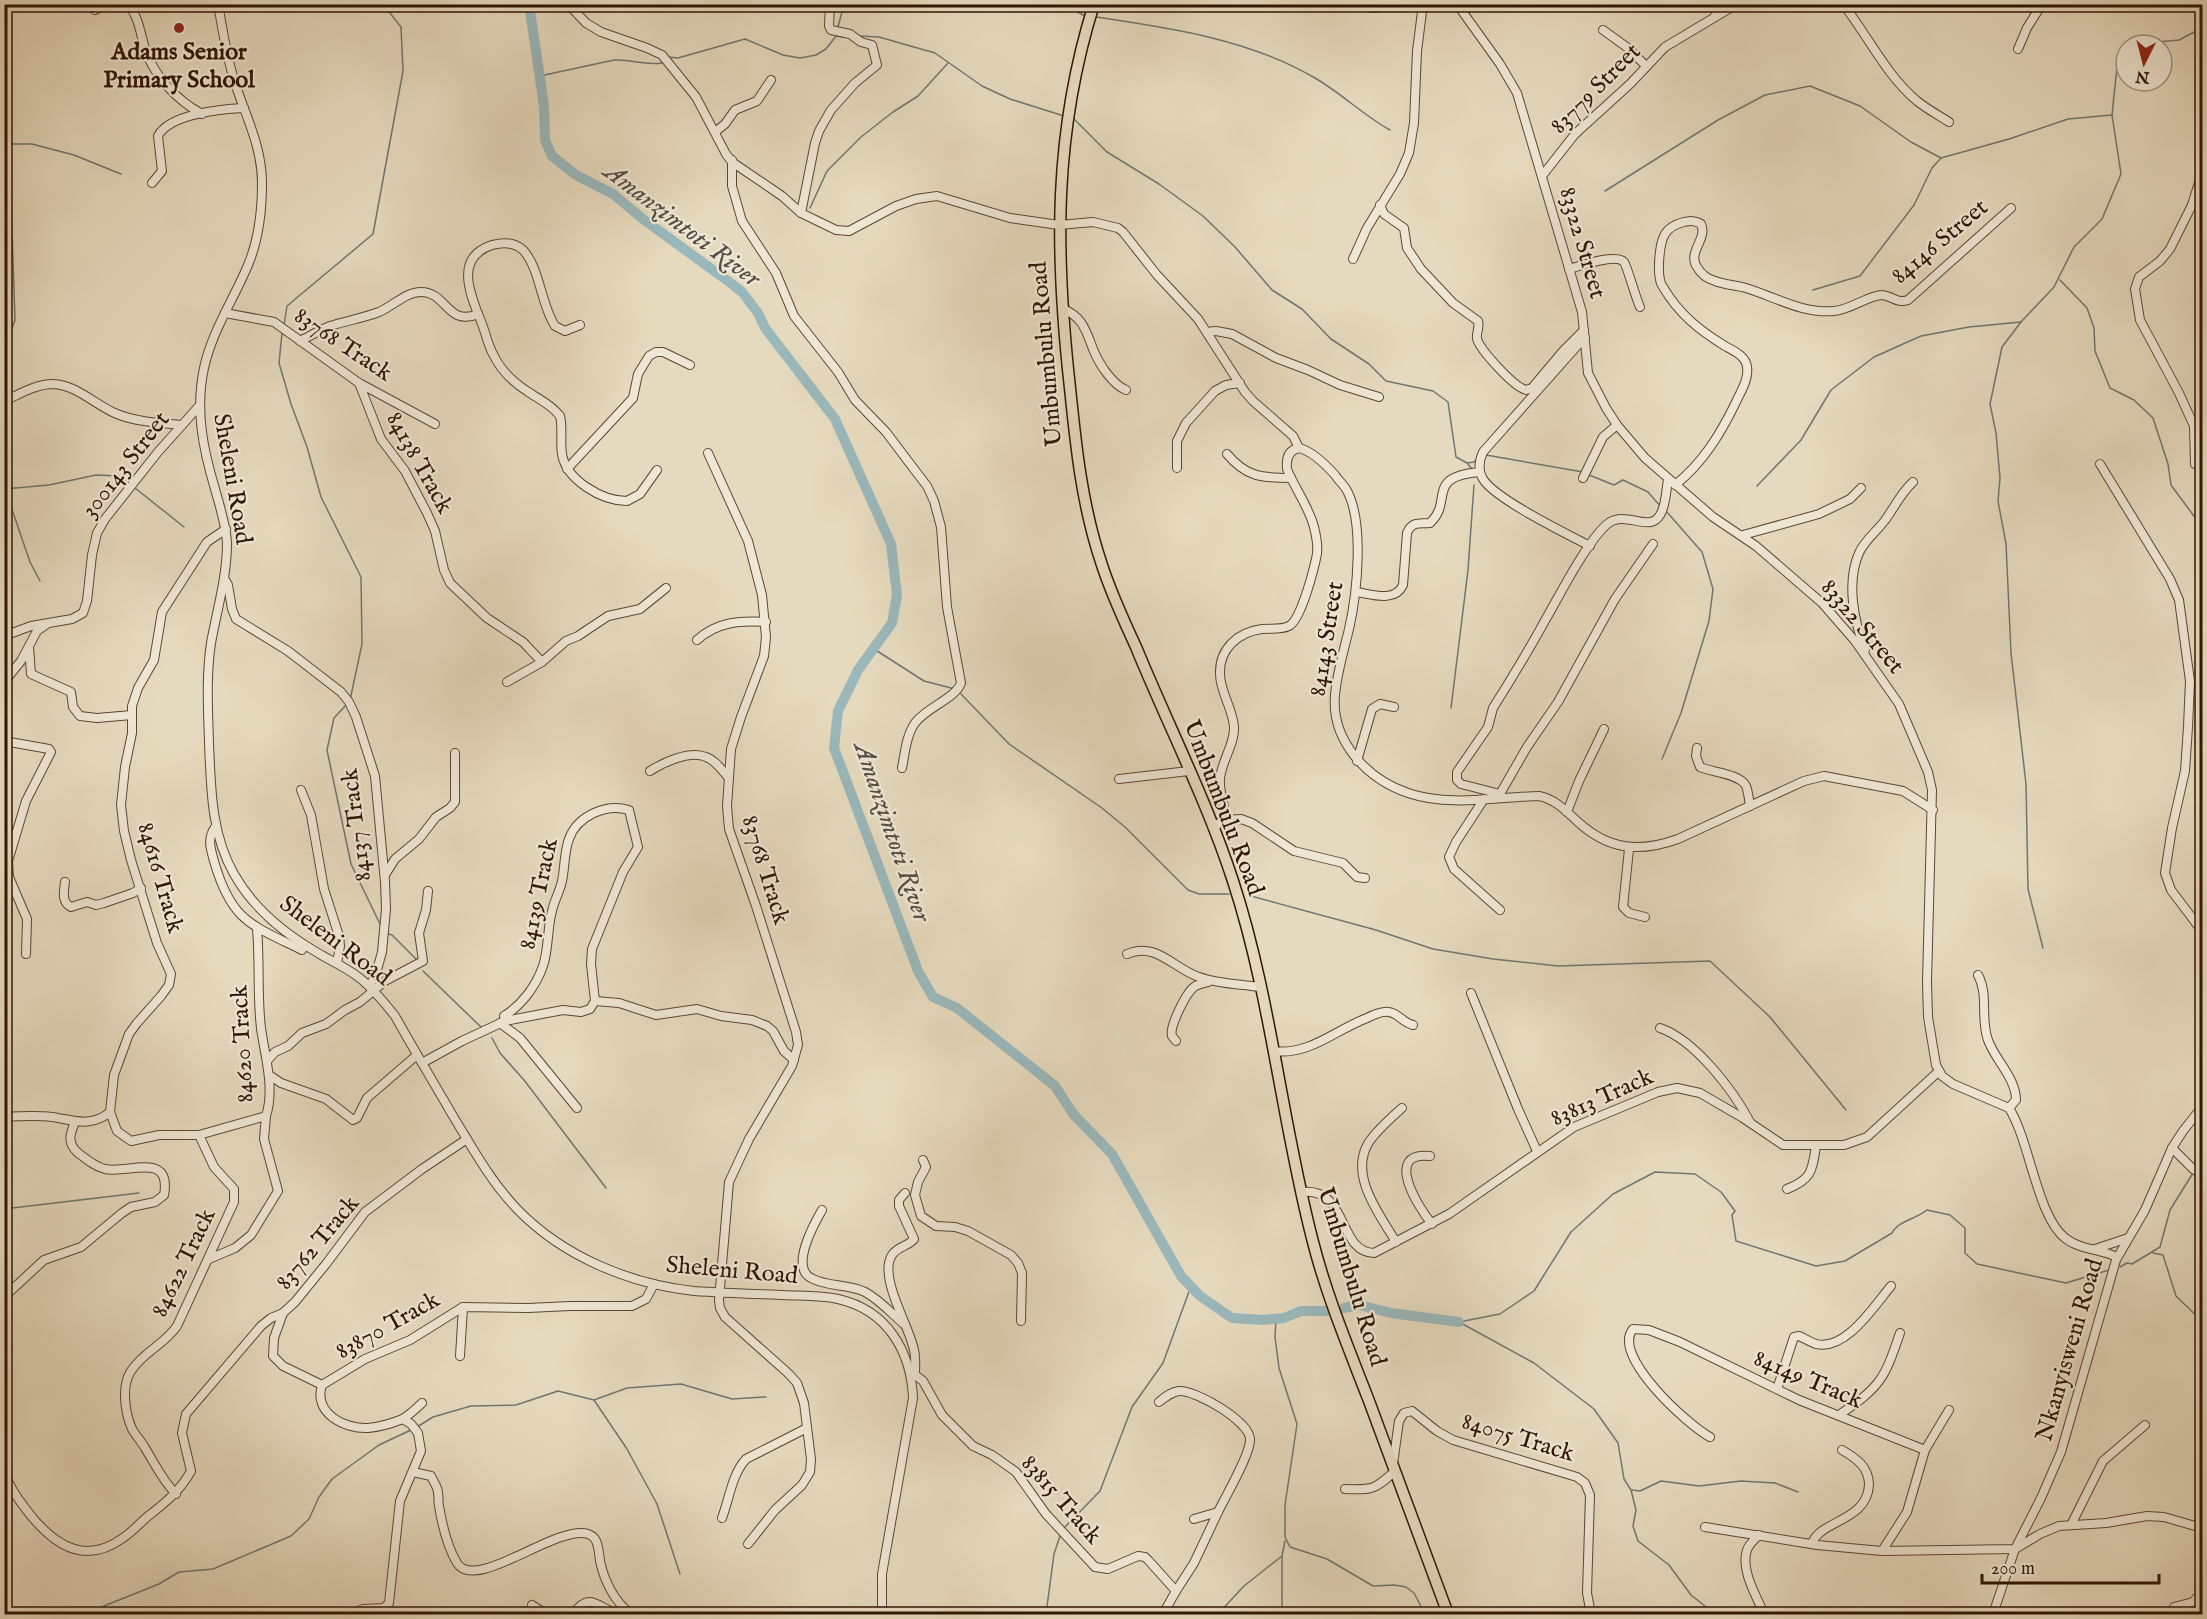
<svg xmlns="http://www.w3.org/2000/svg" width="2207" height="1619" font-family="'IM FELL English',serif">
<rect width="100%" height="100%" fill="#e6dabe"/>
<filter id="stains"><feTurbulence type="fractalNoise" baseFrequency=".00333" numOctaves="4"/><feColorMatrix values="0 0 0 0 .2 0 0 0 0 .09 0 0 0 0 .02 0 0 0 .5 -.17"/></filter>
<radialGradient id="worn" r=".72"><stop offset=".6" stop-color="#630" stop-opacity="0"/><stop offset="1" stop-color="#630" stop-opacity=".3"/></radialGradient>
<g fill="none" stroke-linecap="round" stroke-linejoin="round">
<g stroke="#6f7772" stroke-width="1.5">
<polyline points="1063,4 1085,16"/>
<path d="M1096,17C1170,28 1249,39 1315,78C1341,93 1363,115 1390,130"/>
<polyline points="838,27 844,4"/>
<polyline points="859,36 879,37 935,53 982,86 1010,99 1064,116"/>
<polyline points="668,57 678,58 745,39 783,55 800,58 816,55 826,49 836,36 843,37"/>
<path d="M540,76L614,60C632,59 643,66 662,63"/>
<polyline points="1074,119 1107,152 1159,184 1203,216 1235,247 1272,290 1302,309 1331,339 1369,364 1386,381 1433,391 1448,402 1456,457 1467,463 1474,462 1477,459"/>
<polyline points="4,144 32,144 74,155 121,174"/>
<polyline points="4,177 11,198 15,320 4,352"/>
<polyline points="1605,191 1718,120 1765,95 1810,86 1860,106 1911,142 1941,158 2009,139 2068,119 2112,115"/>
<polyline points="810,208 827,171 861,137 893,112 918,96 948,63"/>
<polyline points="2060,280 2087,308 2094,328 2095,351 2110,388 2134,400 2153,418 2168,464 2171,485 2202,527"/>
<polyline points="1813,290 1860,276 1914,205 1932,168 1941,158"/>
<polyline points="284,325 287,306 373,234 403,71 401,27 383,4"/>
<polyline points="282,333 279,363 291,404 307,447 321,497 361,577 362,644 350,700"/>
<polyline points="1486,455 1583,472"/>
<polyline points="1467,463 1472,469"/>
<polyline points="1589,475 1614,485 1623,480 1648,492 1661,507"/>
<polyline points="1757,486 1801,440 1831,390 1874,357 1921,336 1969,327 2021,322"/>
<polyline points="135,488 184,527"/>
<polyline points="4,489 49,485 96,475 120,476 127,482"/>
<polyline points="5,489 30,562 40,581"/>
<polyline points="874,649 924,681 955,689"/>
<polyline points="961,694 1009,744 1102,808 1126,828 1188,890 1199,894 1229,894"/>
<polyline points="347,704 334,718 327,750 351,864 380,924"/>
<polyline points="1451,708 1468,570 1474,485"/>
<polyline points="1662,759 1681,713 1709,621 1713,589 1702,552 1666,511"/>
<polyline points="1251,896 1376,930 1433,949 1493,959 1558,966 1710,961 1770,1017 1846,1110"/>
<polyline points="386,933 392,935 418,961"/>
<polyline points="2043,948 2028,889 2026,784 2011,653 2006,544 1998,501 2000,478 1996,433 1990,404 2002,347 2021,322 2054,287 2074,247 2102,219 2121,174 2112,115 2117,67 2126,45 2179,40 2202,28"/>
<polyline points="423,971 482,1028"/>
<polyline points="492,1038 500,1053 524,1080 606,1188"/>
<polyline points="2199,1166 2202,1165"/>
<polyline points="4,1209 139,1193"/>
<polyline points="2153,1253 2163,1255 2176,1296 2202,1321"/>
<polyline points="2120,1267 2127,1263 2132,1264 2160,1247 2170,1210 2193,1173"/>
<polyline points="1276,1319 1275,1337 1279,1368 1297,1424 1285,1505 1285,1537 1290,1547 1327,1559 1373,1586 1394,1585 1406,1587 1414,1593 1425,1614"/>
<path d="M1459,1322L1500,1314L1534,1291L1571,1232L1613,1194L1655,1172L1695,1174L1721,1192L1735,1211L1732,1215L1736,1241L1816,1266L1845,1261L1892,1233C1898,1221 1916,1219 1927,1210L1950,1215L1965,1228V1253L1977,1264L2066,1283L2109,1270"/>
<polyline points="1459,1322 1534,1363 1594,1409 1618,1443 1624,1479 1631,1490 1636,1510 1633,1526 1638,1541 1669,1565 1691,1595 1715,1614"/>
<polyline points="594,1400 627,1388 681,1384 732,1399 766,1397"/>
<polyline points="417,1427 433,1417 471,1406 516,1405 558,1391 594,1400 627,1449 657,1504 680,1574"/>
<polyline points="1632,1490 1640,1491 1661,1481 1699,1486 1741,1481 1775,1483 1798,1492"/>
<polyline points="1063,1529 1100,1491 1132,1407 1163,1363 1191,1286"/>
<polyline points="4,1607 55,1614"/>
<polyline points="84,1614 159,1584 179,1572 213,1569 291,1536 309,1519 319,1497 332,1479 379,1445 413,1429"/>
<polyline points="1046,1614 1054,1554 1061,1533"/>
<polyline points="1218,1614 1244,1586 1282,1556"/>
<polyline points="1282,1614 1282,1556 1285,1541"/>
</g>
<g stroke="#9ab8bc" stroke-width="10">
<polyline points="529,4 544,106 545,140 552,156 576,175 613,194 643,219 732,284 742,292 758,313 765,328 835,419 891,544 897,595 892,623 858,670 838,711 834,748 918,971 933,997 957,1008 1055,1086 1074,1115 1112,1154 1181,1276 1200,1296 1232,1318 1263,1320 1284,1318 1301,1311 1327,1311"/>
<polyline points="1344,1308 1359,1305 1391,1313 1459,1322"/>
</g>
<g stroke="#5d4632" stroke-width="10">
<g id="minor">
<path d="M127,4C139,14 141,38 146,52C156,78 178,101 202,114"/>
<path d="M218,4C223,32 227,60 236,86C247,119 262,148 262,183C262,211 259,239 248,265C234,299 212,331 204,368C195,410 203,449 215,489C220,507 226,525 227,543C227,577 217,610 211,643C206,676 208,709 209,743C211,788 211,834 234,874C253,908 285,934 318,953C331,961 345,967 357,976C372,987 384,1002 395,1016C414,1050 434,1083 453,1116C473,1149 491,1182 518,1210C564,1257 630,1284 694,1291C724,1293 753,1294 782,1295C801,1296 820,1295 838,1299C887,1310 911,1351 913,1398L882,1574V1614"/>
<polyline points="568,4 586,23 601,32 647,48 662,55 696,97 726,154 732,162 782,196 801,213 836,230 849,231 896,206 916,199 937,196 1010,218 1059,225 1093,222 1118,228 1123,232 1157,275 1198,319 1245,392 1253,401 1293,436 1299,448"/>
<polyline points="1338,4 1376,8"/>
<path d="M1457,4L1500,64L1517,93L1582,312L1588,373L1606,408L1617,425L1645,458L1713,517L1756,546L1822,603L1855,641L1899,704L1928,772L1932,790L1927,982L1928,1017L1936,1065L1942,1076L1953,1084L2009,1108C2030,1141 2037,1216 2065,1238C2080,1250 2101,1249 2117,1257"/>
<path d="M1843,4C1868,36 1886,75 1917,101C1927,109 1938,115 1949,122"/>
<polyline points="95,10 107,4"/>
<polyline points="1715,16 1718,4"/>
<polyline points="1603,30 1628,48 1646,66"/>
<polyline points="2018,49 2027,28 2042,4"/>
<polyline points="715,132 725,124 735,110 757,101 771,80"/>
<path d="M732,160V186L742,221L776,273L794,316L838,372L855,400L886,432L917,473L927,486L934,501L941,527L947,607L961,683C955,699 927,707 915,723C906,736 905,753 902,768"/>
<polyline points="1542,176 1575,134 1630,84 1665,47 1737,4"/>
<path d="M152,183L162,171L158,136C169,114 222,109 244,108"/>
<path d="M1380,205L1384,214L1404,228L1407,248L1421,269L1453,303L1478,321C1480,327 1476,333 1477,339C1481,351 1514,387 1526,390L1532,388L1563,351L1584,330"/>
<polyline points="801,213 815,143 819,131 831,110 855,83 877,65 872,45 861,42 850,34 831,30 829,26 830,4"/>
<polyline points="1353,259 1367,228 1400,174 1409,153 1414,123 1417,51 1423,4"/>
<path d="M1569,269C1580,266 1616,253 1624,262C1627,266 1636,299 1640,307"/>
<path d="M1063,309C1083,317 1086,331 1093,349C1099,364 1112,384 1126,390"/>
<polyline points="225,313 274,322 359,383 435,424"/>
<path d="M580,325L565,331L555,326C541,305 540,268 523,250C514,242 503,242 492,245C452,258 472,298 482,324C486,334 488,345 493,354C500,369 513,382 527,391C538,399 551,404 560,416C563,427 560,441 562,454C566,480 602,501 627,501L640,494L657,470"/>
<polyline points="1207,332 1216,331 1232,334 1276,358 1308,370 1340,385 1379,397"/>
<path d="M1585,337L1483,452C1479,461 1478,471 1483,479C1495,499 1567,534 1590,546"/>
<path d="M300,341C310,336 320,330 330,326C346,321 363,318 379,312C393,306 406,292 421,292C447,292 447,327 478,314"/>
<polyline points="359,383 381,439 405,471 427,513 435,531 444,570 450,583 487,618 523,642 542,662"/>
<path d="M4,401C20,394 36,384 53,384C77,385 95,405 117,414C137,422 160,423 182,425"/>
<polyline points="708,453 748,541 762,595 766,637 764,656 741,717 731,749 727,806 729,829 756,906 796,1032 798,1045 792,1066 749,1139 729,1182 719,1300 720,1308 725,1317 789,1374 797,1383 804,1403 811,1459 810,1472 802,1485 775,1510 748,1544"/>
<path d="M1227,454C1246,477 1262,478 1291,478"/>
<polyline points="2100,464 2170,579 2179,600 2190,681 2188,727 2185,771 2172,828 2165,873 2171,890 2202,931"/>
<polyline points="2195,464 2194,426 2179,393 2140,320 2135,289 2139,277 2160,261 2170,249 2192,205 2202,173"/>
<polyline points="1177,468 1177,441 1186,423 1215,391 1226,385 1240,383"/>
<polyline points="567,469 633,398 638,374 649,356 656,352 663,352 690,365"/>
<polyline points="1583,478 1603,437 1617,425"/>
<path d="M1675,485C1703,463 1721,433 1736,402C1741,391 1749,379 1747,367C1746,356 1734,351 1725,346C1699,330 1679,314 1663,287C1656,278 1659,244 1665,234C1669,227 1676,224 1684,222C1690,221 1695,220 1701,224C1708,239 1687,252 1697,267C1701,274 1708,279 1715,281C1725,285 1736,285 1746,288C1775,297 1803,314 1834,311C1850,310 1869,295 1882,295C1893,296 1897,304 1908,300L2011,208"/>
<path d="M226,529L207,542L162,612L154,660L138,688L132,706V733L125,767L121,805L124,831L131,860L157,943L171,974L169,985L161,996L137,1023L129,1034L114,1075L110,1112L117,1131L131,1141L159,1135H199L266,1116C275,1088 265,1057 261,1028C257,995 260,962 257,929"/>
<polyline points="1743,535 1819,514 1850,499 1861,488"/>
<polyline points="224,578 228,585 232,609 236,619 288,651 341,692 349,702 356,717 375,776 385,882 386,909 382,952 375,977 369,986"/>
<path d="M1356,592C1371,594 1395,603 1403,585L1407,533C1412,521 1419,524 1430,523C1454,501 1424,477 1480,472"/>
<polyline points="4,636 31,626 72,619 83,613 87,601 92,555 97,533 105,519 158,452 200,405"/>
<path d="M697,640C717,622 740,620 766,622"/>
<polyline points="29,647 31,674 71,692 73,707 80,716 97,718 132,715"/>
<path d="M1865,650C1854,621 1846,583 1859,553C1865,539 1880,529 1888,516C1896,504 1902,492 1913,482"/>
<polyline points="4,682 21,661 37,631 47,624"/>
<polyline points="507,682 542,662 566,641 578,636 608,616 640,609 666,588"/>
<polyline points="4,741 49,749 51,752 26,801 8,861 9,877 27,919 26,954"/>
<path d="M1697,748L1696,756L1700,767C1711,772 1741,774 1746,786C1748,791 1749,799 1750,806"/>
<polyline points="1357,761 1372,709 1380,704 1394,707"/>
<path d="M650,771C664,762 690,750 706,757C715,760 722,770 728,777"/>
<polyline points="1119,779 1189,771"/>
<polyline points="301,790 311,815 324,889 339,936 340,946 337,963"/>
<polyline points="1500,794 1527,747 1558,702 1615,599 1653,544"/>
<path d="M1501,798L1500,794L1461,784L1457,780V772L1488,727L1493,708C1512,678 1530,648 1547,617C1562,591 1585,545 1606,525C1624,508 1649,534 1660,515C1666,506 1666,490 1668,480"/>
<polyline points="1484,799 1456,842 1449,857 1454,869 1500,910"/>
<polyline points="1567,812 1579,781 1604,729"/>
<polyline points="1224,820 1241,819 1252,823 1294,851 1343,863 1357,877 1365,878"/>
<path d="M216,826C207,838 210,847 214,861C231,921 251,925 302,950"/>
<path d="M1213,828C1235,815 1218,800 1220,779C1221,762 1235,744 1234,727C1233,709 1220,692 1220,674C1219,649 1238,632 1262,629C1271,628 1281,630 1289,626C1301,620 1314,569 1317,554C1318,546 1316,535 1314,527C1309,507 1295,489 1287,469C1286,459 1288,450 1299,448C1312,451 1326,465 1335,475C1338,480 1343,484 1346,489C1365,521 1357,594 1349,629C1344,650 1337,673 1335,695C1331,741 1367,779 1408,793C1449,807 1497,797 1539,796C1555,799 1566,811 1578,822C1609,850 1639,853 1678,839L1804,781L1824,776L1903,791L1933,810"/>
<polyline points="1629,849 1623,907 1629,913 1645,917"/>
<polyline points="385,875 395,859 419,839 436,817 450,808 455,802 455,753"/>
<path d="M65,882C64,891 61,902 71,907L87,902L96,905L104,903L133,893L141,888"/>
<path d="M1127,954C1156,941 1174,969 1199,977C1218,984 1240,984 1259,987"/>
<path d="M1978,975C1989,995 1980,1019 1988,1040C1995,1060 2016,1078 2016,1100L2009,1108"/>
<polyline points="1471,993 1518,1109 1537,1151"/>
<polyline points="595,1001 619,1003 656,1015 697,1009 721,1016 752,1020 767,1026 773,1031 784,1051 794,1060"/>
<polyline points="500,1023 520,1038 577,1108"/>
<path d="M1660,1028C1695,1040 1733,1090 1750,1122"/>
<path d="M1176,1041L1172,1036C1169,1027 1186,993 1194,987C1198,984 1203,983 1208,982"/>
<path d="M1273,1051C1309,1056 1335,1030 1367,1018C1373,1015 1382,1011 1389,1012C1398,1013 1403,1023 1413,1025"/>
<polyline points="267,1061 275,1052 288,1046 302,1033 326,1024 345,1010 360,1002 385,981 423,961 419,933 426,910 428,891"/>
<path d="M422,1063L462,1041L505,1021L563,1010L581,1012L590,1009L595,1001L591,964L592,949L623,872L638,847L629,810C606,803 577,816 569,839C564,852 565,867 562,881C560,891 554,901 552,911C547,929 549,948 543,966C536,986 522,1005 504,1016L505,1021"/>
<polyline points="269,1075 281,1083 326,1099 353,1120 357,1118 367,1098 417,1055"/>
<path d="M4,1117C20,1116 36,1115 52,1117C73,1120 91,1128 110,1112"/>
<polyline points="2172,1148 2193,1169 2202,1174"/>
<path d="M1430,1156C1383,1151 1418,1207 1432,1224"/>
<polyline points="923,1160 926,1167 918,1182 915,1195 921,1216 936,1226 955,1227 968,1231 1011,1255 1018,1263 1022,1273 1021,1321"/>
<polyline points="2199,1173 2202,1196"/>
<path d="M1787,1189C1812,1179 1812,1171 1816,1146"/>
<path d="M1302,1192C1349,1187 1337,1252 1374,1253L1449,1214L1574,1127L1658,1092L1677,1088L1700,1093L1743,1118L1783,1145H1844L1867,1137L1938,1072"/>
<path d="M905,1193L899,1200V1206L914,1239C909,1246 898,1246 892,1255C878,1277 909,1325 914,1350C916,1358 915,1366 915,1374"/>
<path d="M822,1210C814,1224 790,1267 811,1278C827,1287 849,1284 865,1292C880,1300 892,1314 905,1325"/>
<polyline points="2202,1222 2202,1233"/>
<path d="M1396,1242C1380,1215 1348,1175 1369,1142C1378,1129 1391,1118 1402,1108"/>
<polyline points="2095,1249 2128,1238"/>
<polyline points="209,1259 235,1248 251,1235 278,1191 264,1139 266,1116"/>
<path d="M4,1297L44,1260L81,1247L122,1213L131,1207L155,1202L164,1195C172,1151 128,1174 105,1169C94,1166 86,1159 77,1152C67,1142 70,1134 75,1122"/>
<polyline points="460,1356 463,1307"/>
<polyline points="910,1371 923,1381 942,1415 973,1446 992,1455 1016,1472 1046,1514 1095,1567 1108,1569 1138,1556 1145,1557 1149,1561 1176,1591 1163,1614"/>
<polyline points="322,1385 283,1366 273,1356 274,1338 283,1313 295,1302 326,1264 365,1212 422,1169 467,1139"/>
<path d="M1777,1389L1794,1337L1799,1336C1804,1338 1810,1342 1816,1344C1846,1351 1874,1306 1891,1286"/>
<path d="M1159,1402C1165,1397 1171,1392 1179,1391C1196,1390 1249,1421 1250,1439C1251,1454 1225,1497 1218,1512"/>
<path d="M422,1403C415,1409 408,1417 400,1420C390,1424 378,1427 368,1428C344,1429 313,1413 322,1385L365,1359L410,1340L463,1307L528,1308L570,1306H632L646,1299L654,1284"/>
<path d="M1839,1415C1881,1386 1884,1380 1900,1333"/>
<path d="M1710,1437C1688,1425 1611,1356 1633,1329L1649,1330L1680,1342L1799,1400L1925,1450L1949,1410"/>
<polyline points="1393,1464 1399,1421 1404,1413 1412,1411 1437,1431 1453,1440 1577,1477 1585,1483 1590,1495 1587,1593 1591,1614"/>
<path d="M4,1470C9,1488 21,1503 32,1517C58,1548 87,1564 123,1538C132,1532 139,1524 147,1517C165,1503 180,1491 191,1471L182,1433L186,1414L261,1326L271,1318L283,1313"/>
<path d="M413,1472L431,1476C433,1481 438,1487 438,1493C439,1497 438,1502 439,1506C442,1524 448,1548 457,1563C475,1593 557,1524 588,1534C591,1535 593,1536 595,1539C599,1545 599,1554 600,1561C604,1580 615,1604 632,1614"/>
<path d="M1345,1489C1373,1490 1374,1490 1395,1471"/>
<path d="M176,1494C162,1480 155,1464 145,1448C141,1441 136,1436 132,1429C125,1413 121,1386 131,1371C143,1352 165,1344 177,1326L234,1202V1189L214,1167L199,1135"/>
<path d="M722,1518C729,1500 732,1474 746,1459L807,1428"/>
<polyline points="2071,1525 2103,1461 2145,1425"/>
<polyline points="1705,1527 1817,1545 1882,1551 2015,1549 2040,1534 2059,1526 2106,1523 2147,1516 2164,1517 2202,1528"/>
<path d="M1759,1535C1754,1540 1749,1544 1747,1550C1740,1570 1757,1597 1764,1614"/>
<path d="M1812,1544C1819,1520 1867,1522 1869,1485C1869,1467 1856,1458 1842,1450"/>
<polyline points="1882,1551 1907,1512 1925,1450"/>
<polyline points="1176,1591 1194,1563 1218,1512 1194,1519"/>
<polyline points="532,1605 546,1614"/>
<polyline points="2174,1607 2193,1602 2202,1592"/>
<polyline points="351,1614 363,1609 384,1608 389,1603 400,1501 421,1451 418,1433 411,1424 403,1419"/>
<path d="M573,1614C590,1591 597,1607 617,1614"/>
<polyline points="1993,1614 2015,1549 2041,1498 2061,1452 2116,1260 2145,1210 2172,1148 2183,1131 2202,1107"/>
</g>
</g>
<g stroke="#2f1503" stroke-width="13">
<path id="major" d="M1094,4C1053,135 1055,253 1070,388C1076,447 1082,505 1101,562C1110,591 1123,619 1136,647C1168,725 1207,801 1233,881C1271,997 1282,1124 1313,1242C1327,1297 1349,1349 1369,1401C1395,1472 1422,1543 1448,1614"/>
</g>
<use href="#minor" stroke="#efe7d5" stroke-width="8"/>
<use href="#major" stroke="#e6dabe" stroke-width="10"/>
</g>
<circle fill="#8f2418" stroke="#efe7d5" stroke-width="2" cx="179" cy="28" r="6"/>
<g text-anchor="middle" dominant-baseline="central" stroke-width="4.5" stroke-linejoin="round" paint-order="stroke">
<g font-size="24" font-weight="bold" fill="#2f1503" stroke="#efe7d5">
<text x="179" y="52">Adams Senior<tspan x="179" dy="28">Primary School</tspan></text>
</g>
<g font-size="24" fill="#2f1503" stroke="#efe7d5">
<text transform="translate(1596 89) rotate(-45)">83779 Street</text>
<text transform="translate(1940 242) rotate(-40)">84146 Street</text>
<text transform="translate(1582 243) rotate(74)">83322 Street</text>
<text transform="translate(343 345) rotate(34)">83768 Track</text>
<text transform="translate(1047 354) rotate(-95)">Umbumbulu Road</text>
<text transform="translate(419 463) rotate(61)">84138 Track</text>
<text transform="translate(126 465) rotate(-52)">300143 Street</text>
<text transform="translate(232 479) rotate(80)">Sheleni Road</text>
<text transform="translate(1862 627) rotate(50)">83322 Street</text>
<text transform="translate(1327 639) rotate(-81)">84143 Street</text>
<text transform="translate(1223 808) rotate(69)">Umbumbulu Road</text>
<text transform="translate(357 825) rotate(-97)">84137 Track</text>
<text transform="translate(765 870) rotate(73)">83768 Track</text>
<text transform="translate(160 878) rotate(74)">84616 Track</text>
<text transform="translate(539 894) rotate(-78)">84139 Track</text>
<text transform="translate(335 941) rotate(37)">Sheleni Road</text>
<text transform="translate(243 1044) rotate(-93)">84620 Track</text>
<text transform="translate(1602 1098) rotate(-24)">83813 Track</text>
<text transform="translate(318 1243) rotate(-50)">83762 Track</text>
<text transform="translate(184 1263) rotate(-64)">84622 Track</text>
<text transform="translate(732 1271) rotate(5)">Sheleni Road</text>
<text transform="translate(1351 1277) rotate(73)">Umbumbulu Road</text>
<text transform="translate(388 1326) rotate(-29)">83870 Track</text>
<text transform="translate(2070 1350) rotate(-74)">Nkanyisweni Road</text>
<text transform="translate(1808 1380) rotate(23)">84149 Track</text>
<text transform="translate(1518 1438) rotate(17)">84075 Track</text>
<text transform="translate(1061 1500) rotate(49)">83815 Track</text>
</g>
<g font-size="26" font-style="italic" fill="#544e44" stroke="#efe7d5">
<text transform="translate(682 225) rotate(37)">Amanzimtoti River</text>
<text transform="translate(892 832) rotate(71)">Amanzimtoti River</text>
</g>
</g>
<rect width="2207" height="1619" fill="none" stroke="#e6dabe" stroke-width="24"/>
<rect x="6" y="6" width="2195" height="1607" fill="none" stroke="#2f1503" stroke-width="3"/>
<rect x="12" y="12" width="2183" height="1595" fill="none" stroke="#2f1503" stroke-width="1.5"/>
<g transform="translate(2144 63) rotate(186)"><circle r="28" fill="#efe7d5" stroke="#a29381" stroke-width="1.5"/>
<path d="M0-4.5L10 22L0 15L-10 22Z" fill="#8f2418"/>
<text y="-9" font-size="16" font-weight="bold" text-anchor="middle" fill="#2f1503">N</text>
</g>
<path d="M1982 1574v9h177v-9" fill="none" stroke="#2f1503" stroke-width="3"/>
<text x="1991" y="1574" font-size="18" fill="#2f1503" stroke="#efe7d5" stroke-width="4.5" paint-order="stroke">200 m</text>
<rect width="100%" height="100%" filter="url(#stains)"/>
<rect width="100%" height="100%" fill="url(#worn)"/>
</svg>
